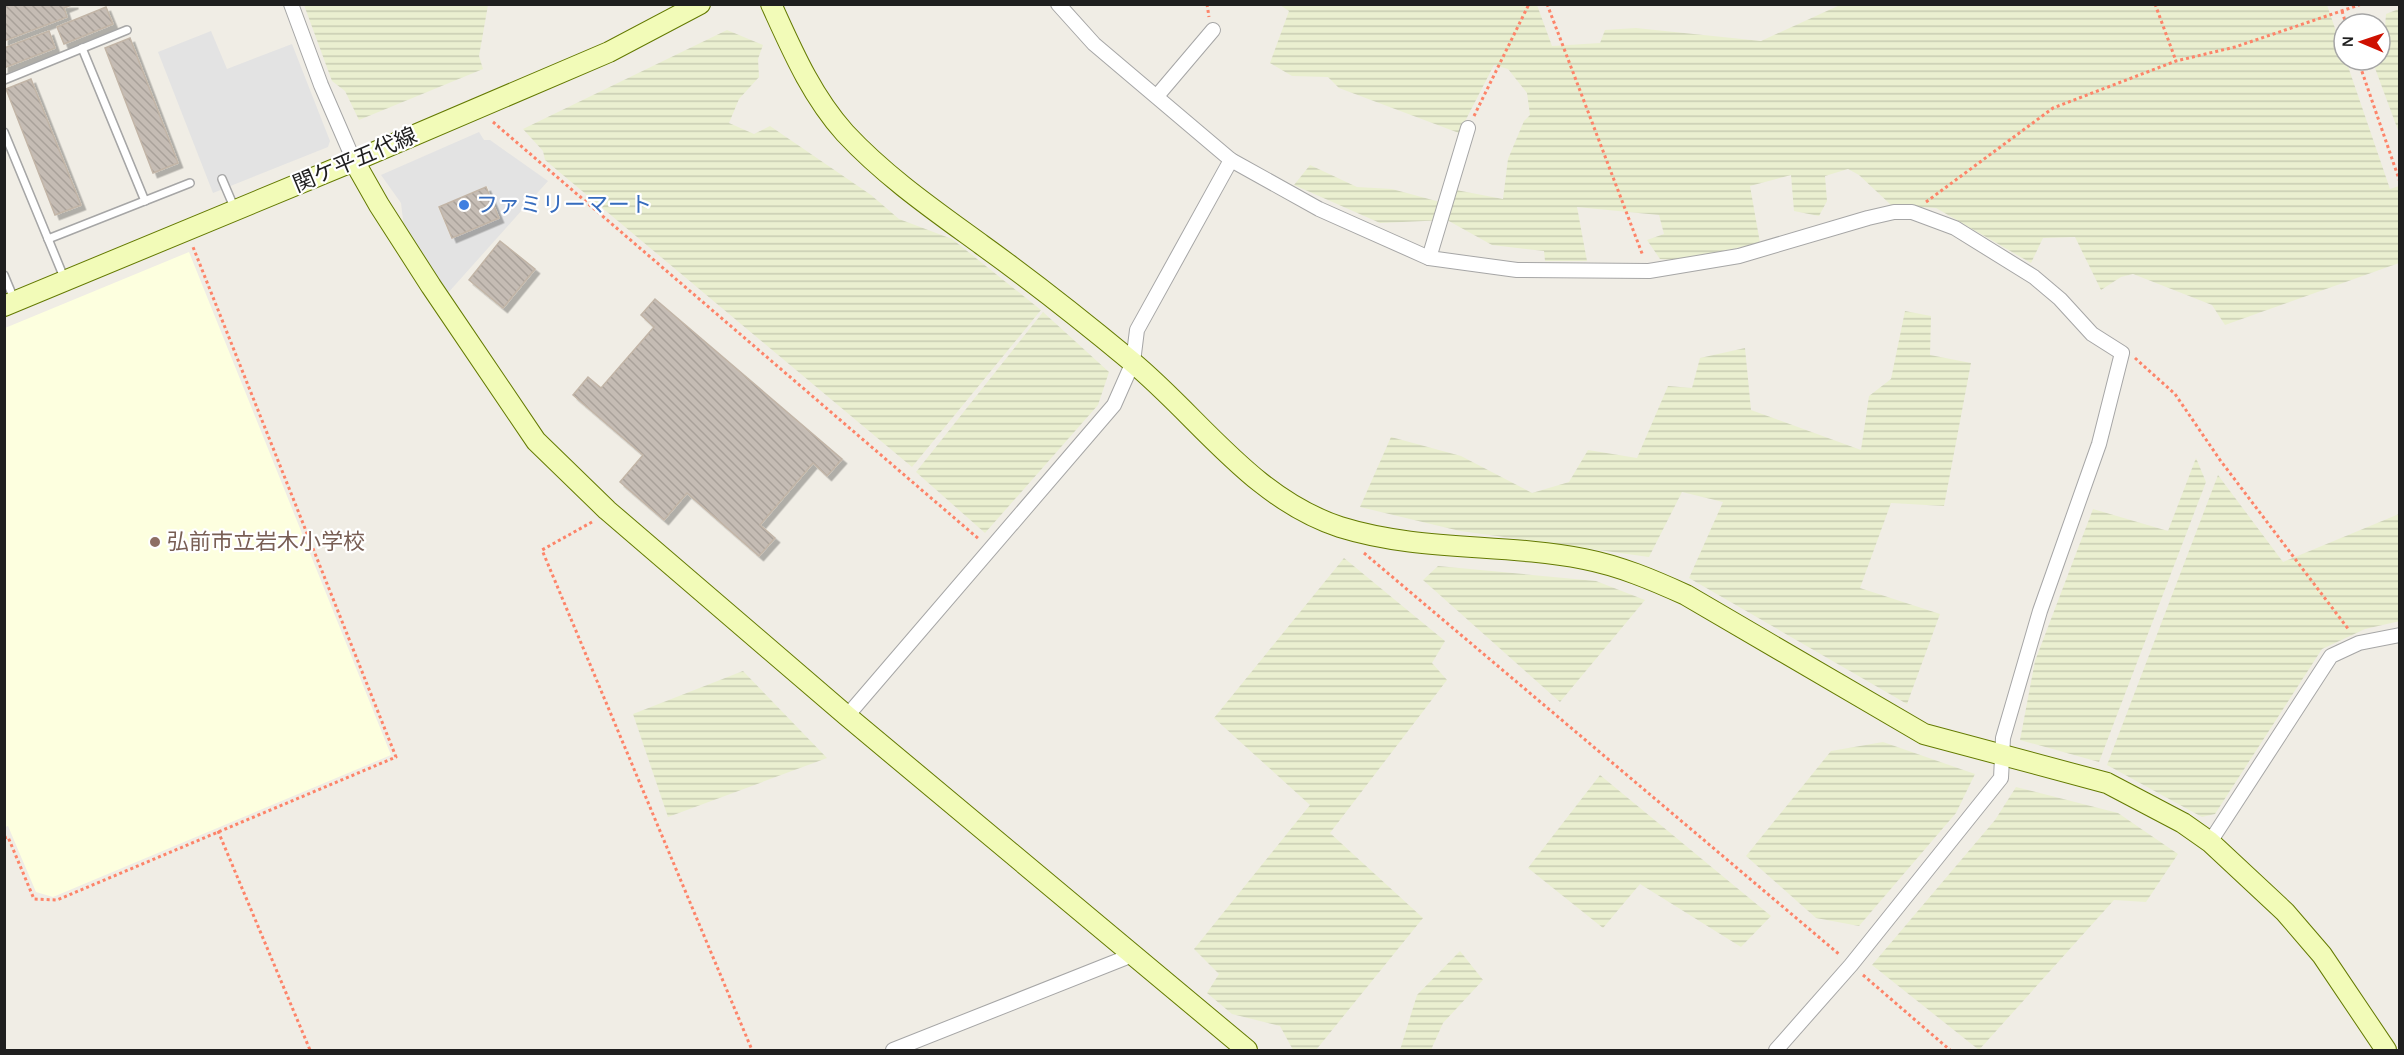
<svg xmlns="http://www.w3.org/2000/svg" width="2404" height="1055" font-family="Karla,'Noto Sans JP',sans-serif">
<defs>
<pattern id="farmland-rules" width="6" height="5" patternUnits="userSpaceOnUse" patternTransform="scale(1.5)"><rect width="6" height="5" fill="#eaefd0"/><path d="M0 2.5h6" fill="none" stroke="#c8ccb2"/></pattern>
<pattern id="building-back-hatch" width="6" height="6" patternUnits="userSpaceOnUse" patternTransform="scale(1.5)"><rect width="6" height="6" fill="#c5bcb4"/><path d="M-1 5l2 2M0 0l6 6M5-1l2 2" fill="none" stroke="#a9a19a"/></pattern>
<filter id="shadow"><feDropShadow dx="4.5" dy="4.5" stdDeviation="0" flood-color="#0004"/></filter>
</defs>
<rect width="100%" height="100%" fill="#f0ede5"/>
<polygon fill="#fdffdf" points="189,252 391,755 53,897 36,892 8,826 5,827 5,328"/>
<g fill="url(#farmland-rules)">
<polygon points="304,5 488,5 479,56 483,69 359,120 345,91 332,81"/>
<polygon points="1280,5 1537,5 1552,46 1600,43 1605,30 1636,28 1761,41 1840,5 2327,5 2390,189 2399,186 2399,263 2225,325 2212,305 2133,274 2121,277 2101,290 2075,237 2043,238 2031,263 1936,208 1891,205 1859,175 1848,169 1825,176 1827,201 1819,216 1794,211 1791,175 1750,186 1760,243 1679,260 1660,259 1647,240 1664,234 1659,215 1577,207 1587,261 1545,261 1544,251 1492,245 1447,220 1380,223 1294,185 1310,165 1357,187 1392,189 1451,205 1456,190 1503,199 1508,159 1524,121 1530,115 1527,93 1508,69 1494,65 1459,133 1339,88 1328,77 1292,76 1270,63 1289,11"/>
<polygon points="2399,9 2399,133 2372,60 2380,60 2380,31 2385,28 2386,14"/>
<polygon points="727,30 763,45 758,59 759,77 739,99 729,123 754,134 770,126 871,195 899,219 952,239 1041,310 912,467 545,160 543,151 523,129"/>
<polygon points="1905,311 1931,316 1930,355 1971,363 1944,506 1891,503 1860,588 1940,614 1907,704 1689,578 1723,502 1682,492 1649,557 1460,531 1360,507 1391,437 1461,456 1532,493 1569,482 1588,450 1637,458 1668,386 1692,388 1700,358 1745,348 1751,410 1861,450 1869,396 1891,379"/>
<polygon points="1043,312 1109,372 1098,405 985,533 916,472"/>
<polygon points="2196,458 2206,482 2099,762 2020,740 2035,661 2093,509 2168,531"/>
<polygon points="2218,475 2283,562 2399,514 2400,621 2365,629 2322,649 2215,814 2202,817 2107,765"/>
<polygon points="1344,558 1445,641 1432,663 1447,680 1330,833 1423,918 1316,1050 1293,1050 1280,1026 1232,1014 1207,993 1219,974 1194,949 1310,805 1214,718"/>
<polygon points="1438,566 1596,581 1645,600 1560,702 1423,580"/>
<polygon points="743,671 827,758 668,817 633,714"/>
<polygon points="1883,742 1975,774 1956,813 1859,926 1816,918 1746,856 1831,751"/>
<polygon points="1600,775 1771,916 1741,947 1640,884 1603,928 1528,868"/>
<polygon points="2016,787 2118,813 2178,854 2146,902 2114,900 1979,1050 1872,965 1995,820"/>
<polygon points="1460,951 1483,980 1443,1023 1431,1050 1400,1050 1417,995"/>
</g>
<g fill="#e3e3e3" fill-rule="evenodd">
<polygon points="211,31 227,69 292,44 330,141 328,147 213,193 158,52"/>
<path d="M479,132L484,140H490L548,181L447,294L404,228L401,203L381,175ZM487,186L500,218L451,238L438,207Z"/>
</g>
<g fill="url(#building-back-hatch)" stroke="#c2b5a7" stroke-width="1.5" filter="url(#shadow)">
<polygon points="4,4 74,4 64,8 67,17 4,41"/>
<polygon points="106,7 113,24 64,44 57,27"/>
<polygon points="49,31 55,48 4,68 4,48"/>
<polygon points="130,38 178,163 153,173 105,48"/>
<polygon points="31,79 81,205 55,215 6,89"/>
<polygon points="486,187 499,218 452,238 439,207"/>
<polygon points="500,241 535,269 503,308 469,280"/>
<polygon points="655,299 842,459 827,476 813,463 760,525 775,538 759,556 687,493 664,520 620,482 643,455 573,395 588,377 601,388 654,327 641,315"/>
</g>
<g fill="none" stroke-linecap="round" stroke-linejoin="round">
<g stroke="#a6a6a6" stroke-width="10">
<g id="lane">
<polyline points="82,48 145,201"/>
<polyline points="4,80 127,30"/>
<polyline points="4,132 65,280"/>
<polyline points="222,179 234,207"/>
<polyline points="48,239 190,183"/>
<polyline points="4,275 14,299"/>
</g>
</g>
<g stroke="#a6a6a6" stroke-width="16">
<g id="street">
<polyline points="291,4 321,85 354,161"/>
<polyline points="1058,4 1094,44 1231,160 1319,209 1429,258 1517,270 1649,271 1739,256 1868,218 1894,212 1912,212 1955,228 2034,277 2060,299 2092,334 2122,353 2099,444 2040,611 2003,738 2001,778 1851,965 1776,1050"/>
<polyline points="1157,96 1213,30"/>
<polyline points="1429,258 1468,128"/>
<polyline points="847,716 1114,405 1133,362 1137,330 1231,160"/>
<polyline points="2210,842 2331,656 2359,643 2400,635"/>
<polyline points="893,1050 1135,954"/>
</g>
</g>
<g stroke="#647a02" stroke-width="22">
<g id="secondary">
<path d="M771,4C792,50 811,95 845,133C886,177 934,210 982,245C1032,281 1084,322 1131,361C1200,418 1252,498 1340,527C1420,552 1503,543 1584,559C1620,566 1653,580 1686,595L1924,734L2107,783L2183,823L2210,842L2285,912L2322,955L2386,1050"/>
<polyline points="354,161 379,205 431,286 536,441 607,510 847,716 1247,1050"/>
<polyline points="4,306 354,161 609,52 700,4"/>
</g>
</g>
<g stroke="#fd8469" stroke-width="3" stroke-dasharray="3 3" stroke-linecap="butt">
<polyline points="1207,4 1209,17"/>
<polyline points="1547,4 1643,256"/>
<polyline points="2155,4 2176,61"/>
<polyline points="2342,11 2346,24"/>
<polyline points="2358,60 2400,182"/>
<polyline points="1474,116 1529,4"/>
<polyline points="493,122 980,540"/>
<polyline points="1926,202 2053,108 2176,61 2235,47 2362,4"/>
<polyline points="2135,358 2175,394 2220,460 2349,630"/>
<polyline points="592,522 542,550 752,1050"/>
<polyline points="1364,553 1840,955"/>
<polyline points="218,831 310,1050"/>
<polyline points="4,838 8,837 34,899 57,900 396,757 193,247"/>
<polyline points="1863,975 1950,1050"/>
</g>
<use href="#lane" stroke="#fff" stroke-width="7"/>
<use href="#street" stroke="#fff" stroke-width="14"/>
<use href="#secondary" stroke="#f2fbb8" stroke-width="20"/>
</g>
<circle fill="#3f7fe0" stroke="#fff" stroke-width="2" cx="464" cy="205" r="6"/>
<circle fill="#8d6e63" stroke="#fff" stroke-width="2" cx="155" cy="542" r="6"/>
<g text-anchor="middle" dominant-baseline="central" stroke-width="4.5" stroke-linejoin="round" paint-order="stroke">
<g font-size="22" fill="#1f1f1f" stroke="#fff">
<text transform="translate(355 160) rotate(-23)">関ケ平五代線</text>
</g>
<g font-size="22" fill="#366cbe" stroke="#fff" text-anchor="start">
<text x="476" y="205">ファミリーマート</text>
</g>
<g font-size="22" fill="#785e54" stroke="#fff" text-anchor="start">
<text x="167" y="542">弘前市立岩木小学校</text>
</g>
</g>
<rect width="2404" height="1055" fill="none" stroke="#1f1f1f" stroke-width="12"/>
<g transform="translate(2362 42) rotate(272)"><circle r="28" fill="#ffffff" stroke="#a5a5a5" stroke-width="1.5"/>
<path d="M0-4.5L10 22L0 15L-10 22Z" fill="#ce1000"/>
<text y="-9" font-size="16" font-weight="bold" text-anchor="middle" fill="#1f1f1f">N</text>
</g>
</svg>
